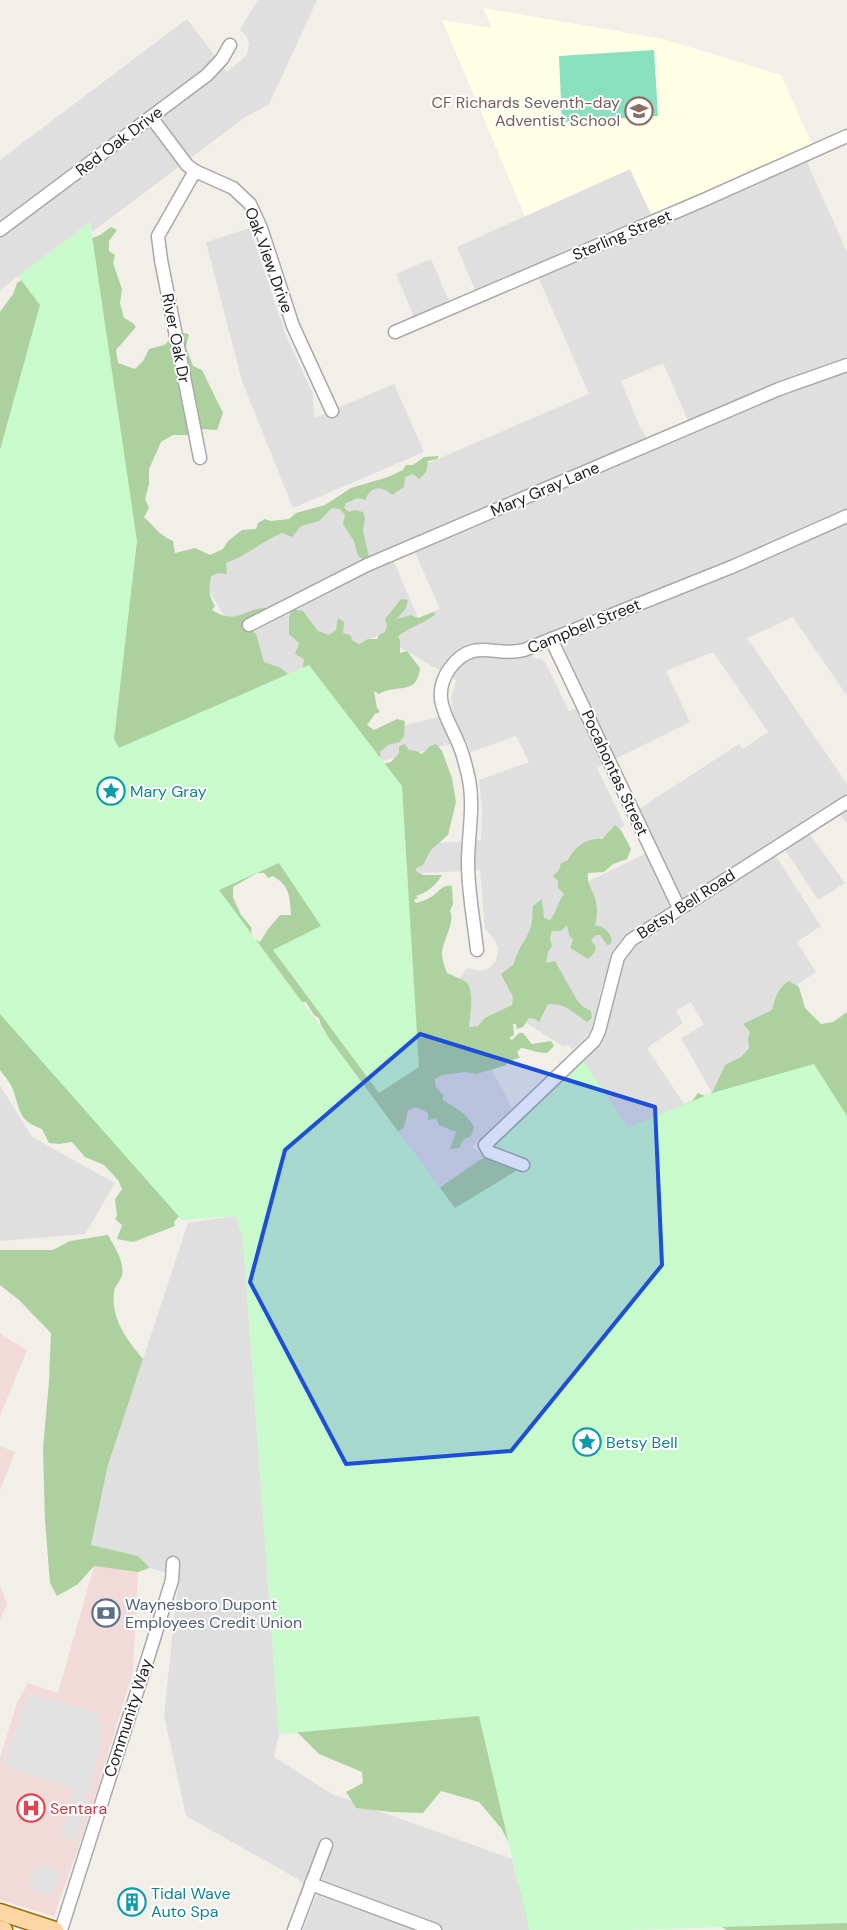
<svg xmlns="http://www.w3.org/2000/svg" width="847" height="1930" font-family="'DM Sans',sans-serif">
<rect width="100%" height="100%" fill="#f2efe9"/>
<g fill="#e0dfdf" fill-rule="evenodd">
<polygon points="258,0 317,0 269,104 244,118 92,232 90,222 0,290 0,160 187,19 227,72 247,55 249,44 247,37 240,29"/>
<path d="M807,162L847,252V696L793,617L747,638L847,784V824L831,803L801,822L845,883L818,900L777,838L768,844L821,926L797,942L816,972L793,988L836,1057L712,1093L681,1038L704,1025L691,1002L676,1011L683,1023L647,1048L684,1104L628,1127L582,1059L612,995L603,982L591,1032L572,1050L569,1045L563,1046L507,1011L473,1033L512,1108L472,1147L474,1149L516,1171L455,1209L373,1097L417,1040L467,968L479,971L488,969L496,961L498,948L495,941L485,928L480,870L408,874L406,845L481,840L482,810L479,780L529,762L516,736L471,752L466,740L383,761L363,736L453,713L451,698L456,680L379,635L245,693L228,622L193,564L589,394L533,265L475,290L457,247L630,169L651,214L557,254L562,266ZM663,363L693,432L653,449L640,427L621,381ZM410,541L440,609L418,618L389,550ZM557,631L588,704L569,711L545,662L541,659L534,658L527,641ZM713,652L768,732L743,749L739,744L639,809L657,848L587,882L572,852L625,826L597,768L690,722L666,671ZM721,874L729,887L652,937L644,924Z"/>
<polygon points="250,228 285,333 313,394 314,418 394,384 424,452 293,508 242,381 206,242"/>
<polygon points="431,259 449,301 414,317 396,274"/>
<polygon points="0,1085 32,1137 115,1183 85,1234 0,1241"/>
<polygon points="236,1216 243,1239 279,1734 274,1757 332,1794 512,1859 529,1930 303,1930 317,1893 296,1878 186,1816 164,1715 178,1584 180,1577 150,1568 138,1556 91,1545 108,1465 188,1223"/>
</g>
<g fill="#f2dad9">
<polygon points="0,1334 27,1350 0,1416"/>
<polygon points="0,1446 15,1452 0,1490"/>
<polygon points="94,1566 138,1572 133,1671 88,1820 54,1916 0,1900 0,1758 17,1703 28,1683 58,1693"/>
<polygon points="0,1586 7,1603 0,1620"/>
</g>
<polygon fill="#ffffe5" points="483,8 663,39 781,75 813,146 651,214 630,169 525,216 442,20 492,28"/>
<g fill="#add19e" fill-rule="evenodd">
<path d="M111,227L117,230L109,241V251L115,255L113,263L122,289L120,303L124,318L133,323L136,327L116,350L118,363L135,369L143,361L149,349L164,345L178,332L189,334L186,347L193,366L202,370L223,413L217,430L200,429L188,435H173L161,442L149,469V484L145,499L149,508L144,517C156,528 158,534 173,541L175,553L195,548L210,555L223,549L228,541L242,530L256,529L258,523L265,519L271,521L289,519L296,513L325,505L351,488L388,477L403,470L406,465H413L424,457L439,456L437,459L428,461L426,472L419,479L413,474L405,477L404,487L392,495C381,485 371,486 365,500L358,498L346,503L344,508L349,512L355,510L363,512L365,518L363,531L369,557L364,560L358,556L354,541L343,524L345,515L340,509L332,508L319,521L301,526L292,537L282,533C262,541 247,556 226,563L227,574L218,573L211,576C209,589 208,595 215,606L212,610C237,626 243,608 266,608V612L247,626L256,634L264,662L281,668L290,676L302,671L304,659L295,654L299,643L289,634V618L292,609L303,611L318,631L329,635L336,630L338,618L344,622L343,633L350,635L353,641L359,644L368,639H377L379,635L385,632L387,626L385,619L401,599L408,600L406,608L397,619L411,615L418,618L434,612L435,615C423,624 410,627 398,636L400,641V653L407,651L420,668C417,697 396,683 379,694L374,691L377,708L380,712L375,714L367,725L374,730L397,719L405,721L404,736L400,742L388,745L380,752L381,764L391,762L399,753V746L405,744L409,750L416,751L422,754L430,746L436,744L442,751L452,778L456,802L448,835L431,850L423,865L416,868V871L423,875H442C437,884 427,893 416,896L418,898L414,900L416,903C421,901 427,900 431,897C439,892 442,884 452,886L453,904L450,911C456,922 442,941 442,954C442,960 445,967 447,973C453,976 460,978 466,982C475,990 470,1016 469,1027L478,1026L485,1018L512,1005L513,997L501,974L514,964C516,950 527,940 531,926C533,920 532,912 533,906L542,899L544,918L550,920C557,912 557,903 564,894L558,888V881L553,876L559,870L561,863L568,860C574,847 587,837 602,839L615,825L621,830L631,849L627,859L613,864L604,872L588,873C587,883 590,885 593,893C598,904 598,914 595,925C604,926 611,933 612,941L608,946L600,935H596L591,940L596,947L595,952L588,959L570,948L573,940L569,935L567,925L561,931H552L550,938L552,946L548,952L546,963L555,961L577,1000L582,1006L591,1011L592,1018L587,1022C573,1012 565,1003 548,1004L539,1022L535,1019L529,1018L523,1027L517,1029L516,1024H513L514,1035L509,1038L512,1040L519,1033H523L532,1044L551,1041L554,1046L547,1053C535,1053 531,1049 521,1048L517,1052L520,1058L515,1059L504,1066L476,1074L465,1072L442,1075L435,1079L436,1088L443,1094V1100C455,1108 467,1113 474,1127L471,1136L464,1139L459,1148L450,1149L456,1132L439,1125L436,1118L428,1120V1113C420,1108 416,1106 408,1110L404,1127L398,1132L330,1040L321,1025L319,1018L314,1015L306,1002L297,1003L438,1189L478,1161L490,1155L492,1145L582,1059L628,1127L692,1101L698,1093L705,1096L712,1093L725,1065L741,1057L749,1048L748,1039L750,1032L743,1024L772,1010C775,998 778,987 789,981L799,987L805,1008L821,1024L833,1022L847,1012V1930H727L715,1923L529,1930L519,1888L514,1852L501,1828L479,1802L441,1791L423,1813L392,1812L356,1808L346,1792L363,1783L362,1772L319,1754L287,1722L255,1218L184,1211L174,1222L175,1226L133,1242L117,1239L122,1225L115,1219L117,1216L115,1199L122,1189L118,1180L104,1165L85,1157L72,1142L59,1144L49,1143L42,1129C18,1120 21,1112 13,1090C11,1083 4,1076 0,1070V312L13,294L17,283L85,241L100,235ZM257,873H264L268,878L273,876C290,886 290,897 291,915H280L268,929L260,942L252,938L251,927L241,915L233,897V887Z"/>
<path d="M108,1235C114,1246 125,1262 122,1275C121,1281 114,1286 114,1293C111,1319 127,1340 143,1359L108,1465L91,1545L138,1556L150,1568L138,1572L94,1566L78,1584L57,1596L50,1583L45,1521L43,1449L49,1381L51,1333L19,1300L0,1285V1250H53L70,1241Z"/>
</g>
<polygon fill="#c8facc" points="90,222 137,541 114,739 119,748 309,665 402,786 419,1067 379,1093 273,950 321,926 279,863 219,890 455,1208 529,1163 492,1145 582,1059 628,1127 712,1093 814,1064 847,1116 847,1923 627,1930 529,1930 479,1716 279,1734 243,1239 236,1216 182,1220 0,1014 0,450 40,305 18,276"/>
<polygon fill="#88e0be" points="654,50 658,116 562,122 559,56"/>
<g fill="#e2e2e2">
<polygon points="29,1693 99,1714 99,1724 103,1725 92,1785 76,1840 60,1836 75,1789 2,1765"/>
<polygon points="37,1863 60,1871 51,1896 28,1888"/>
</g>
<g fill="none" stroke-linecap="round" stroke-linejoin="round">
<g stroke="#a9a9a9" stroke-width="15">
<g id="minor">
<polyline points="151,117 187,165 195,171 233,188 250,204 261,228 293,326 332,411"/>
<polyline points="195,171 158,236 161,260 200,458"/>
<polyline points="0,230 207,75 222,59 230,45"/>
<polyline points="395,332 706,199 847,136"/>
<polyline points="249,625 367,565 779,389 847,365"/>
<polyline points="551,639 679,908"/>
<path d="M477,950C474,921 468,892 468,863C468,834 475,805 468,775C466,767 464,758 461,750C451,721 428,699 450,668C474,636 495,658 524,650L734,566L847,516"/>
<polyline points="523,1165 489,1152 485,1145 594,1041 599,1031 618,957 631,940 847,802"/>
<polyline points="311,1884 435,1930"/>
<polyline points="61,1930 152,1645 172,1580 173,1563"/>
<polyline points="294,1930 326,1845"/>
</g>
</g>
<g stroke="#a06b00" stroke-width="19">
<g id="major">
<polyline points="0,1912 55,1930"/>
<polyline points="0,1929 4,1930"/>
</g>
</g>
<use href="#minor" stroke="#fff" stroke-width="12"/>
<use href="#major" stroke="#fcd6a4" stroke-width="16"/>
</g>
<path fill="#1d4ed8" fill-opacity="0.2" stroke="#1d4ed8" stroke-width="4" stroke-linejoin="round" d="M420,1034L655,1107L662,1265L511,1451L346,1464L250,1282L285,1150Z"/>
<defs>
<g id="school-ring" transform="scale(1.4375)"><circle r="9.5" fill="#fff" stroke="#8d6e63" stroke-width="1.5"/><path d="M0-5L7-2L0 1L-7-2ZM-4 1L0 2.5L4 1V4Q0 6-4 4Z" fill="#8d6e63"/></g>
<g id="sight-ring" transform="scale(1.4375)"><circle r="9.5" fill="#fff" stroke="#0f9aa8" stroke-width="1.5"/><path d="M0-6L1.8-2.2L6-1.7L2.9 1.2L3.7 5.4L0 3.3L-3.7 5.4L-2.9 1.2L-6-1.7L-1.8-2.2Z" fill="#0f9aa8"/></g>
<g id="bank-ring" transform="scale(1.4375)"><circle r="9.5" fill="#fff" stroke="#5c6f8a" stroke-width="1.5"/><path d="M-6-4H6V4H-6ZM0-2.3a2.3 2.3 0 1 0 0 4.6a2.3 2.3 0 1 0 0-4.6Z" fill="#5c6f8a"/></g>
<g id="hospital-ring" transform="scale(1.4375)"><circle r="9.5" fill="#fff" stroke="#e0444e" stroke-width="1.5"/><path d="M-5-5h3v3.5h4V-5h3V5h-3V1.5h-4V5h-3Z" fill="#e0444e"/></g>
<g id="building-ring" transform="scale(1.4375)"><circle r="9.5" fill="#fff" stroke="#0f9aa8" stroke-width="1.5"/><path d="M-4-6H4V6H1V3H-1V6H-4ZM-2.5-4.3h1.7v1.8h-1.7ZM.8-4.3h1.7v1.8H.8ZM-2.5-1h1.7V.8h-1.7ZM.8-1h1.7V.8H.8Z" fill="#0f9aa8"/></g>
</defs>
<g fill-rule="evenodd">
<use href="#school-ring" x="639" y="111"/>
<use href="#sight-ring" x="111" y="791"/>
<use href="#sight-ring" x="587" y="1442"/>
<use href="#bank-ring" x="106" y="1613"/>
<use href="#hospital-ring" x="31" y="1808"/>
<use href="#building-ring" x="132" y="1902"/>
</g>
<g text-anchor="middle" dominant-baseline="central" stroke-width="4" stroke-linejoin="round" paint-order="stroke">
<g font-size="16" fill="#785e54" stroke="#fff" text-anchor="end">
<text x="620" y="102">CF Richards Seventh-day<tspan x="620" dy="18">Adventist School</tspan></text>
</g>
<g font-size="16" fill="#222" stroke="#fff">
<text transform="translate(119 141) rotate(-37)">Red Oak Drive</text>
<text transform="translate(622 235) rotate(-23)">Sterling Street</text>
<text transform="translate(269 260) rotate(70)">Oak View Drive</text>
<text transform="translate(176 338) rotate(79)">River Oak Dr</text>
<text transform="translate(545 489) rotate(-23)">Mary Gray Lane</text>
<text transform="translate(584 626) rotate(-22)">Campbell Street</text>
<text transform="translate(615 773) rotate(65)">Pocahontas Street</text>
<text transform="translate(686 904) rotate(-33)">Betsy Bell Road</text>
<text transform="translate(128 1718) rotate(-72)">Community Way</text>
</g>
<g font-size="16" fill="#0d838f" stroke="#fff" text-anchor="start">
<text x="130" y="791">Mary Gray</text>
<text x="606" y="1442">Betsy Bell</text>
<text x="151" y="1893">Tidal Wave<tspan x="151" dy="18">Auto Spa</tspan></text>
</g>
<g font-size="16" fill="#4e5e75" stroke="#fff" text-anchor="start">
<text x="125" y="1604">Waynesboro Dupont<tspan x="125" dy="18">Employees Credit Union</tspan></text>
</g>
<g font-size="16" fill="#be3a42" stroke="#fff" text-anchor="start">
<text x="50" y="1808">Sentara</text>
</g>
</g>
</svg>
